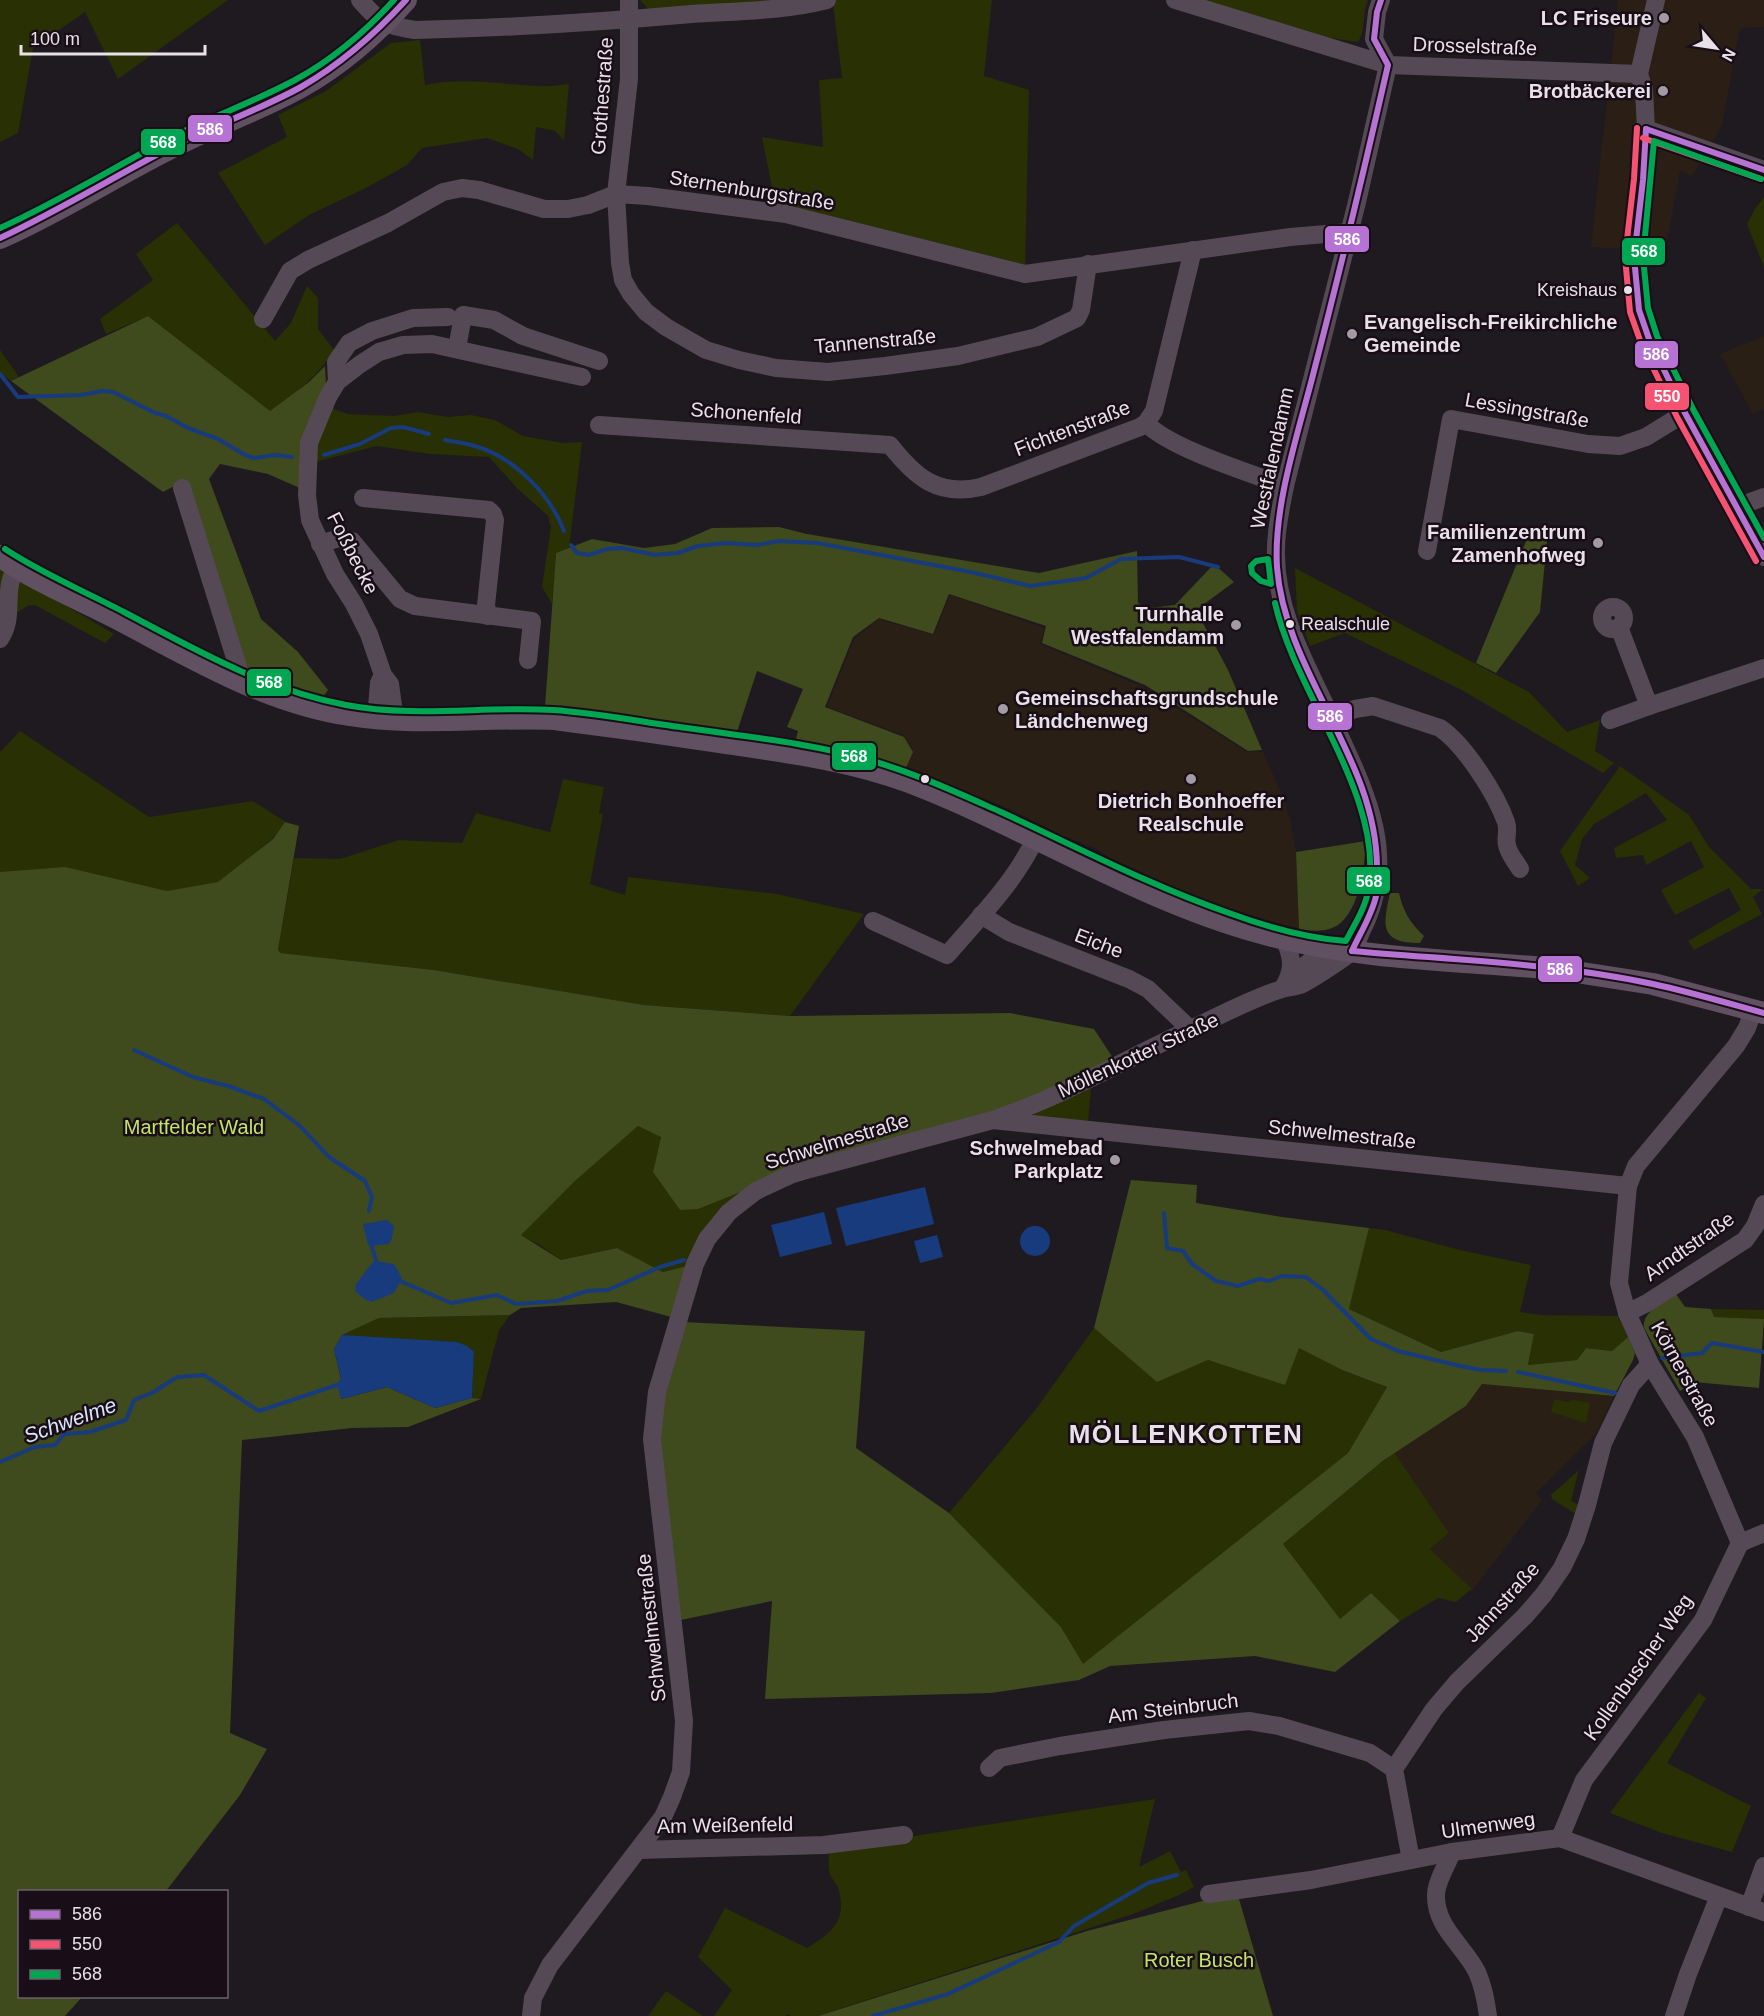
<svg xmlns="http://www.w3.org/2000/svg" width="1764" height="2016" font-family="Helvetica,sans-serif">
<rect width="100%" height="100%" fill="#1f1a1f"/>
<polygon fill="#2b1e15" points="1618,0 1764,0 1764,27 1740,28 1722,125 1692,176 1680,171 1665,252 1591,247"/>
<g fill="#291f14">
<polygon points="1764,336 1764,408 1753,414 1720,354"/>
<polygon points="950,595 1045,628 1040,644 1143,687 1247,752 1263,752 1278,785 1290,818 1296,852 1299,929 1245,914 1130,872 1095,848 1061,835 1010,809 905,769 913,750 903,735 827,707 854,639 878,619 934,635"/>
<polygon points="1482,1384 1614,1396 1596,1434 1536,1493 1542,1500 1473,1590 1430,1549 1449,1533 1394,1452 1466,1407"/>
</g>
<g fill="#283004">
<polygon points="0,0 228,0 118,79 85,12 33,48 18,133 0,142"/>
<polygon points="640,0 992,0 984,76 1029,90 1025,273 777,213 762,137 823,147 819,80 842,78 833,3 649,10"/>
<path d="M1190,0H1368C1362,13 1366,31 1358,42L1330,38Z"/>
<path d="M420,40L425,85C461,77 501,84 537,86C547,87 559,85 569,84L564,140L555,131L536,127L533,160L518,149L487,138L422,148L407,165L368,187L309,215L265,245L218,173L287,137L278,115L326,91L391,43Z"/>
<polygon points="1764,197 1764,267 1747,224 1755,209"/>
<path d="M177,223L275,341L291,323L307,286L318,298V329L334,350C318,377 295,393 270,412L148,316L106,334L100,319L153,280L136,254Z"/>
<polygon points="0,350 19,377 11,381 0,373"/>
<polygon points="332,408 347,414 394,416 418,412 448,417 471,415 495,420 523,436 563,443 582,442 569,548 556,553 552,604 542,587 551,527 548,516 517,488 489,457 430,454 377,446 315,462 318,434"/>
<polygon points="0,567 114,634 105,643 35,605 27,606 18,612 0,604"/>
<polygon points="1295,568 1529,692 1567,732 1600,720 1595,751 1614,763 1603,773 1460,689 1345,633 1310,646 1297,612"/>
<polygon points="20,731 149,817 253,801 286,822 272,839 218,883 166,892 0,874 0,752"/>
<polygon points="1620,766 1689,815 1709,847 1751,889 1763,889 1753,897 1762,914 1694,950 1688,941 1741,910 1729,888 1675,915 1661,890 1704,867 1691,841 1646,865 1643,855 1616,858 1614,848 1667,820 1646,793 1594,824 1582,839 1575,865 1590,878 1578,886 1560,851"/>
<polygon points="563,779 604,787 599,813 603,814 590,884 625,895 628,877 777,894 864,914 790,1016 644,1005 434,970 279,953 278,951 294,858 340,859 399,840 462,843 476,813 550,832"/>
<polygon points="1091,1088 1088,1123 1035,1118 1033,1113"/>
<polygon points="638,1126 661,1136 653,1172 763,1183 691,1265 663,1272 617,1248 561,1260 540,1245 520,1235 575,1181"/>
<polygon points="1369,1228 1385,1230 1460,1250 1531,1265 1520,1312 1541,1315 1618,1316 1628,1337 1612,1351 1586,1348 1577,1360 1528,1365 1534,1334 1518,1331 1441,1352 1349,1309"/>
<polygon points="1711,1309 1764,1310 1764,1319 1714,1317"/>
<polygon points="510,1315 499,1330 481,1399 472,1398 474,1352 342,1335 379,1318"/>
<polygon points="1094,1328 1157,1381 1208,1360 1285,1384 1299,1348 1342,1370 1387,1387 1348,1453 1083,1665 1061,1627 949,1513 1036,1409"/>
<polygon points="1554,1399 1568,1402 1573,1400 1590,1403 1586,1423 1551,1412"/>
<polygon points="1394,1452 1449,1533 1430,1549 1473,1590 1470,1590 1456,1602 1438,1598 1400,1621 1371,1593 1340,1620 1283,1544"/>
<polygon points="1579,1470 1571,1501 1580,1505 1579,1510 1574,1513 1552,1499 1551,1495"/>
<polygon points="1699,1693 1706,1698 1667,1763 1751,1806 1732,1852 1662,1833 1610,1813"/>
<path d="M1155,1799L1139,1867L1170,1851L1181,1872L1186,1870L1194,1887L1179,1895L1133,1914L817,2016H791L788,2014L786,2016H714L732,1990L698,1957L725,1908L807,1948C830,1934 847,1922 839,1891C838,1884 832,1880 830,1874C828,1867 829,1857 829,1849Z"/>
<polygon points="666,1991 703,2016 648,2016"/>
</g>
<g fill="#3f4a1d">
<polygon points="148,316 270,411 309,382 325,366 326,385 302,489 268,474 220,464 209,479 261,619 298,652 328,690 323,697 248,671 182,482 163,492 11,381"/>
<polygon points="779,527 807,534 1039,573 1137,551 1138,603 1150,608 1175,605 1214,564 1234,582 1196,610 1228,670 1262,750 1248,751 1145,685 1042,643 1046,626 949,594 933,634 879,618 853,637 825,707 904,737 913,752 905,770 838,750 795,743 798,731 787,727 803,689 757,671 736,735 545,707 556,553 592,539 644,548 675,544 712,528"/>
<polygon points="1531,529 1547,541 1540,612 1496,673 1476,663"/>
<polygon points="285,822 299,826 278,950 280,953 434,970 644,1005 790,1016 1010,1013 1094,1029 1115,1061 989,1116 763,1183 698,1209 680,1210 653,1172 661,1137 638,1126 575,1181 521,1235 561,1260 617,1248 663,1272 691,1265 675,1318 616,1302 521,1308 510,1315 379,1318 342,1335 334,1349 341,1379 341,1399 387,1387 435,1408 472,1398 481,1399 408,1427 352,1428 242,1440 230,1733 267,1749 240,1795 166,1891 20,1892 20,1996 82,1997 65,2016 0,2016 0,872 65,867 167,891 218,882 273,839"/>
<path d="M1366,841C1365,865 1359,918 1332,928C1322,932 1309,931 1299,929L1296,852Z"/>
<path d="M1390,893H1399C1403,911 1410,923 1424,936L1420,943C1379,943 1383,925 1390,893Z"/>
<polygon points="1131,1180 1197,1185 1196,1203 1282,1217 1369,1228 1349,1309 1441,1352 1518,1331 1534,1334 1528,1365 1577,1360 1586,1348 1612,1351 1628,1337 1635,1353 1633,1360 1614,1396 1482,1384 1466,1406 1384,1460 1283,1544 1340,1619 1371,1593 1400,1621 1335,1672 1255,1656 1110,1666 1079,1680 991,1693 765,1699 772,1601 676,1621 656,1439 663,1393 683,1322 865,1331 856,1448 949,1513 1061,1627 1083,1664 1348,1453 1387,1387 1342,1370 1299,1348 1285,1385 1208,1360 1157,1382 1094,1328"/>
<path d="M1676,1294L1685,1307L1711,1309L1714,1317L1764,1319L1759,1388L1694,1382L1680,1391L1644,1328C1642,1311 1663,1303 1676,1294Z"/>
<polygon points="1237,1892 1273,2016 818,2016 1087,1931"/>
</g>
<g fill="#183b7d">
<polygon points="925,1187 934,1224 846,1246 836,1208"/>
<polygon points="824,1212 832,1244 780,1257 771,1225"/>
<polygon points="387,1220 394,1226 392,1238 389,1244 371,1246 368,1245 363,1224"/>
<circle cx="1035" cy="1241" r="15"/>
<polygon points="937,1235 943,1257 920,1263 914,1241"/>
<polygon points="376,1261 394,1264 402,1278 394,1293 371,1302 363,1298 355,1291 356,1284 372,1263"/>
<polygon points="342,1335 457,1342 467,1346 474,1352 472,1398 435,1408 387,1387 341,1399 337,1385 341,1378 334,1349"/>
</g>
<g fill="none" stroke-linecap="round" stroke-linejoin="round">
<g stroke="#183b7d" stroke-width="4">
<polyline points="0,374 18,397 81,395 102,391 113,392 155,413 166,416 188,428 218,439 245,455 254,458 275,455 292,457"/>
<path d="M445,440C456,442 470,444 481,448C516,460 551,496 564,531"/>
<polyline points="324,455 360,444 391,428 403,427 429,434"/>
<polyline points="571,545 577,553 589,555 607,549 622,548 655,555 678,553 698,546 726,543 756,545 780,541 817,543 971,572 1030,586 1086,578 1121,559 1179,557 1218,567"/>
<polyline points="134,1050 193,1077 228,1086 264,1099 299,1125 329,1157 365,1181 372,1197 369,1211"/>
<polyline points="1164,1213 1167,1248 1183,1251 1192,1264 1216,1281 1238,1286 1259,1279 1269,1281 1282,1276 1306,1277 1323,1290 1371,1339 1398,1351 1460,1366 1481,1370 1506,1371"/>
<polyline points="371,1243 376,1261"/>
<polyline points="400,1281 451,1303 497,1295 516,1304 557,1301 587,1291 608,1290 660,1267 684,1260"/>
<polyline points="1662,1358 1702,1353 1712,1343 1764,1352"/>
<polyline points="1518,1372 1615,1393"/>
<polyline points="0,1462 35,1447 55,1445 64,1434 90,1432 126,1420 134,1400 152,1393 177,1377 204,1375 259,1411 337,1385"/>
<polyline points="873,2016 948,1994 1059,1942 1074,1926 1148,1883 1177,1875"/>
</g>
<g stroke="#564956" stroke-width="18">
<path d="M360,0C380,23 384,25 415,30C507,28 600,22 692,14C737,11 784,11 827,0"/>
<polyline points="629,0 629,79 616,194 620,263 623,280 631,294 646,312 666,327 706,350 739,360 776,368 828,372 885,366 958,356 1037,337 1077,318 1081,310 1088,264"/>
<polyline points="1175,0 1388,65 1639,74"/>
<polyline points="1656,0 1639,74 1644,90 1646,129 1643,180 1634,251 1637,300 1649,339 1685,413 1764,557"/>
<polyline points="1646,129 1764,170"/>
<polyline points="263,319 290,271 308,260 388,223 443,192 462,188 479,190 544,209 568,209 588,205 616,194 648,196 786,214 1025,274 1290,237 1350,232"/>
<polyline points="457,349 463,315 494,320 523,336 599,361"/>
<polyline points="337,382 336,362 349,343 372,331 413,318 448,317"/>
<path d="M1146,423C1169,448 1250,473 1285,486"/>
<path d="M599,425L890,445C915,477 938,497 981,487L1140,427L1146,423L1154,411L1193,250"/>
<polyline points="182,488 243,683"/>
<polyline points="363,498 489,510 493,514 495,520 486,605 488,616"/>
<polyline points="1737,507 1764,497"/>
<polyline points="320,544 339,538 352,541 400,599 415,606 532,621 528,660"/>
<polyline points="1427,551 1451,419 1588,444 1620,446 1646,437 1685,413"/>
<circle cx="1613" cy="618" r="11"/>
<polyline points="1619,627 1649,706 1764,668"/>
<path d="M0,639C16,615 1,591 17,566"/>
<polyline points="376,719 379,683 383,675"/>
<path d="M1332,719L1355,709L1373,706L1440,728C1465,745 1496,794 1506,822C1509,830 1505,838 1507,845C1508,853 1516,862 1520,869"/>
<polyline points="395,720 390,684 383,675 369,634 354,604 335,574 310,520 307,495 309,443 328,397 337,382 359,365 379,352 403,345 432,344 582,377"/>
<polyline points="1610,720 1649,706"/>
<polyline points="981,915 1009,932 1129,979 1148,989 1190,1029"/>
<path d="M873,921L947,955C978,919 1015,882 1035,839"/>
<polyline points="1290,977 1316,957 1333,949"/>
<path d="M1283,988C1294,970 1293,958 1284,939"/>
<path d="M998,1118C1065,1095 1126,1059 1191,1029C1219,1016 1253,998 1282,989C1288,987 1294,987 1300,985C1306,983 1350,955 1353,950C1357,944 1360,933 1364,926C1399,852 1363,787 1332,719C1307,666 1274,610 1276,549C1276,528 1281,507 1285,486L1357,202L1388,65L1374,39L1377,12L1381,0"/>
<polyline points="1627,1313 1647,1303 1745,1240 1755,1226 1764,1204"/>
<polyline points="1740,1543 1695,1437 1650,1364 1627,1313 1619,1283 1628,1186 1636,1166 1736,1046 1747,1028 1753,1011"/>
<polyline points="989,1768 1000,1758 1060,1746 1164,1730 1249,1721 1279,1726 1370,1753 1394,1769"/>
<polyline points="1560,1838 1584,1780 1703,1620 1740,1543 1764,1533"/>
<polyline points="638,1850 824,1845 904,1835"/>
<path d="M1452,1852C1447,1865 1436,1882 1436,1895C1435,1927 1464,1946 1477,1972C1483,1986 1486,2000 1488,2016"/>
<polyline points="1411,1860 1394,1769 1434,1709 1457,1682 1525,1616 1544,1594 1562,1568 1576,1539 1587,1505 1603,1443 1631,1385 1650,1364"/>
<polyline points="1209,1894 1311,1880 1452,1852 1560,1838 1764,1912"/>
<polyline points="1749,1907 1764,1866"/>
<polyline points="531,2016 533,1998 550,1965 663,1817 672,1797 681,1772 684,1721 652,1439 657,1392 695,1264 707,1239 729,1212 756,1191 790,1175 810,1169 993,1120 1628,1186"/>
<polyline points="1674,2016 1688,1974 1719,1896"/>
</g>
<g stroke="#615062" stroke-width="22">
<path d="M0,238C57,213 110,179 165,151C209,127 258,111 301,87C342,64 375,35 406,0"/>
<path d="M0,556C35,581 77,598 116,618C191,657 264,702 349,715C417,726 486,716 554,719C611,726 668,734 725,743C787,752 850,760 909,782C1027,827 1139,900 1261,933C1357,960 1458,960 1557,969L1653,984L1764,1013"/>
</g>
<g stroke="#190e18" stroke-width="10">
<g id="bus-1">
<polyline points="1646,129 1643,180 1634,257 1639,310 1649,339 1685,413 1764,557"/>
<polyline points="1646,129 1764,170"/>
<path d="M0,238C62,209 120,173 181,142C221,123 263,108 301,87C341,64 375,34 406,0"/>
<path d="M1352,951C1360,933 1372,915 1376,896C1378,887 1377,877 1377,868C1377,758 1285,674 1277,567C1273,504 1300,428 1315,367C1341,267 1365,166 1388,65L1374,39L1377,12L1381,0"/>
<path d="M1352,951C1452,960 1555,963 1653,984C1690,992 1727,1003 1764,1013"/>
</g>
</g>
<g stroke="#190e18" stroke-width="10">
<g id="bus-2">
<polyline points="1637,128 1634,179 1625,257 1630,312 1641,343 1677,417 1756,561"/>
<polyline points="1643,138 1761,179"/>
</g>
</g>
<g stroke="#190e18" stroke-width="10">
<g id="bus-3">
<polyline points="1761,179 1654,141 1643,257 1648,308 1657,336 1693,409 1764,538"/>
<path d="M0,228C60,201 116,166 174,136C213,116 256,101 295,80C332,60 365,32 394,0"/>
<path d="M5,549C43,574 84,591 124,612C196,650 266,690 346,705C415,718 484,706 553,710C597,713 642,722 687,728C748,737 810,743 869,760C915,773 958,793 1001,812C1077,847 1151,886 1229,913C1267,927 1306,938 1346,941C1354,925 1365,909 1368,891C1386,798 1295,694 1275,603"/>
<polygon points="1268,559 1271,584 1261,581 1252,573 1251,566 1256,561"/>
</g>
</g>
<use href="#bus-1" stroke="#b673d3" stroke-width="6"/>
<use href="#bus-2" stroke="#f65372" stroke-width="6"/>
<use href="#bus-3" stroke="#00a651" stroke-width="6"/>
</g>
<g fill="#a29ba2" stroke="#190e18" stroke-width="2">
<circle cx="1664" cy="18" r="6"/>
<circle cx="1663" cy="91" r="6"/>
<circle cx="1352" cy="334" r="6"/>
<circle cx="1598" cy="543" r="6"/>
<circle cx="1236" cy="625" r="6"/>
<circle cx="1003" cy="709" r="6"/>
<circle cx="1191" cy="779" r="6"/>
<circle cx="1115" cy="1160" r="6"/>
</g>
<g fill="#e9e1e8" stroke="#190e18" stroke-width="2">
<circle cx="1628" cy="290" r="5"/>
<circle cx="1290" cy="624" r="5"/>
<circle cx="925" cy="779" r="5"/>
</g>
<g text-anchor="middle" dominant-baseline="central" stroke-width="5" stroke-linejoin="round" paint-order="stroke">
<g font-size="18" fill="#e9e1e8" stroke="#190e18" text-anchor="end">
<text x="1617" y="290">Kreishaus</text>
<text x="1301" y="624" text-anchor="start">Realschule</text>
</g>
<g font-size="20" font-weight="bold" fill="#e9e1e8" stroke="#190e18" text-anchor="end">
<text x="1652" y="18">LC Friseure</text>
<text x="1651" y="91">Brotbäckerei</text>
<text x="1364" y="322" text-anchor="start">Evangelisch-Freikirchliche<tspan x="1364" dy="23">Gemeinde</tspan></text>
<text x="1586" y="532">Familienzentrum<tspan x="1586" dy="23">Zamenhofweg</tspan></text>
<text x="1224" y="614">Turnhalle<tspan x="1224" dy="23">Westfalendamm</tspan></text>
<text x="1015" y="698" text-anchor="start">Gemeinschaftsgrundschule<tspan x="1015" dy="23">Ländchenweg</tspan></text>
<text x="1191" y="801" text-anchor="middle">Dietrich Bonhoeffer<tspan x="1191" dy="23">Realschule</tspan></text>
<text x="1103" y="1148">Schwelmebad<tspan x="1103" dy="23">Parkplatz</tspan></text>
</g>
<g font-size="20" fill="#e9e1e8" stroke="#190e18">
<text transform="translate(1475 46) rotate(2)">Drosselstraße</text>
<text transform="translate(602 96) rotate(-86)">Grothestraße</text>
<text transform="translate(752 190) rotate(9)">Sternenburgstraße</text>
<text transform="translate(875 341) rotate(-5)">Tannenstraße</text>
<text transform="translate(1527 410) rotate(10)">Lessingstraße</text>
<text transform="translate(746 413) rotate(4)">Schonenfeld</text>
<text transform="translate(1072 428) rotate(-21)">Fichtenstraße</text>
<text transform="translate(1272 458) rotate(-78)">Westfalendamm</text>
<text transform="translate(353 553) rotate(63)">Foßbecke</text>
<text transform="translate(1099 943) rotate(21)">Eiche</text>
<text transform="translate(1138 1055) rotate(-25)">Möllenkotter Straße</text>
<text transform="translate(1342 1134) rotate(6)">Schwelmestraße</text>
<text transform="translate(837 1141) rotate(-17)">Schwelmestraße</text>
<text transform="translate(1689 1246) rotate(-35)">Arndtstraße</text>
<text transform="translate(1685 1374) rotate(61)">Körnerstraße</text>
<text transform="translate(1502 1602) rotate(-48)">Jahnstraße</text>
<text transform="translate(651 1628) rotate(-96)">Schwelmestraße</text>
<text transform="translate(1638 1667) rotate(-55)">Kollenbuscher Weg</text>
<text transform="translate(1173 1708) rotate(-7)">Am Steinbruch</text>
<text transform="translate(725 1825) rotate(-1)">Am Weißenfeld</text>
<text transform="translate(1488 1825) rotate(-8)">Ulmenweg</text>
</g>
<g font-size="20" fill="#c3e564" stroke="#190e18">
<text x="194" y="1127">Martfelder Wald</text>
<text x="1199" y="1960">Roter Busch</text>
</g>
<g font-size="21" font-style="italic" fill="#d8e5fa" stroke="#190e18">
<text transform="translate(70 1420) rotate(-20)">Schwelme</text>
</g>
<g font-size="26" font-weight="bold" letter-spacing="1.5" fill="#e9e1e8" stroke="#190e18">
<text x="1186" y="1434">MÖLLENKOTTEN</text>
</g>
</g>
<g stroke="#190e18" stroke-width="2">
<rect x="187" y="114" width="46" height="29" rx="6" fill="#b673d3"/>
<rect x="140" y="128" width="46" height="28" rx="6" fill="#00a651"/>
<rect x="1324" y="225" width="46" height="28" rx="6" fill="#b673d3"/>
<rect x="1621" y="237" width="45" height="29" rx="6" fill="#00a651"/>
<rect x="1634" y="340" width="45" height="29" rx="6" fill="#b673d3"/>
<rect x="1644" y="382" width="46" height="29" rx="6" fill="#f65372"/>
<rect x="246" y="668" width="46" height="29" rx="6" fill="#00a651"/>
<rect x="1307" y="702" width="46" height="29" rx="6" fill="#b673d3"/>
<rect x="831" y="742" width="46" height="29" rx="6" fill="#00a651"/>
<rect x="1346" y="866" width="45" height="29" rx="6" fill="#00a651"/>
<rect x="1537" y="955" width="46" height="28" rx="6" fill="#b673d3"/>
</g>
<g font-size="16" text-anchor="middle" font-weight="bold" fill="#fff">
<text x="210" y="135">586</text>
<text x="163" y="148">568</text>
<text x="1347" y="245">586</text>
<text x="1644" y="257">568</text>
<text x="1656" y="360">586</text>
<text x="1667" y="402">550</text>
<text x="269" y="688">568</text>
<text x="1330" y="722">586</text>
<text x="854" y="762">568</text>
<text x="1369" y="887">568</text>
<text x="1560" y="975">586</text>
</g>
<rect x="18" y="1890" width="210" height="108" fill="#190e18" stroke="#6c626b" stroke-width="1.5"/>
<rect x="30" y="1910" width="30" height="9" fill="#b673d3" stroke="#6c626b" stroke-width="1.5"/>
<text x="72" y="1920" font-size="18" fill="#e9e1e8">586</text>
<rect x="30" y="1940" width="30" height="9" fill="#f65372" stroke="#6c626b" stroke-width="1.5"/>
<text x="72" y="1950" font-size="18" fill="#e9e1e8">550</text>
<rect x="30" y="1970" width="30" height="9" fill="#00a651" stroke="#6c626b" stroke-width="1.5"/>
<text x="72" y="1980" font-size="18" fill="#e9e1e8">568</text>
<g transform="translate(1716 48) rotate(119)" stroke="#190e18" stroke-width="4.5" paint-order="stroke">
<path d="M0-4.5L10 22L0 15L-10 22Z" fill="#e9e1e8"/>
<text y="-9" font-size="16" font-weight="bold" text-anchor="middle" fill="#e9e1e8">N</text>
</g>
<path d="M21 45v9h184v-9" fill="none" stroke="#e9e1e8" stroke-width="3"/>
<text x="30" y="45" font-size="18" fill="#e9e1e8" stroke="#190e18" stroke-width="4.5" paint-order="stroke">100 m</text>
</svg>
